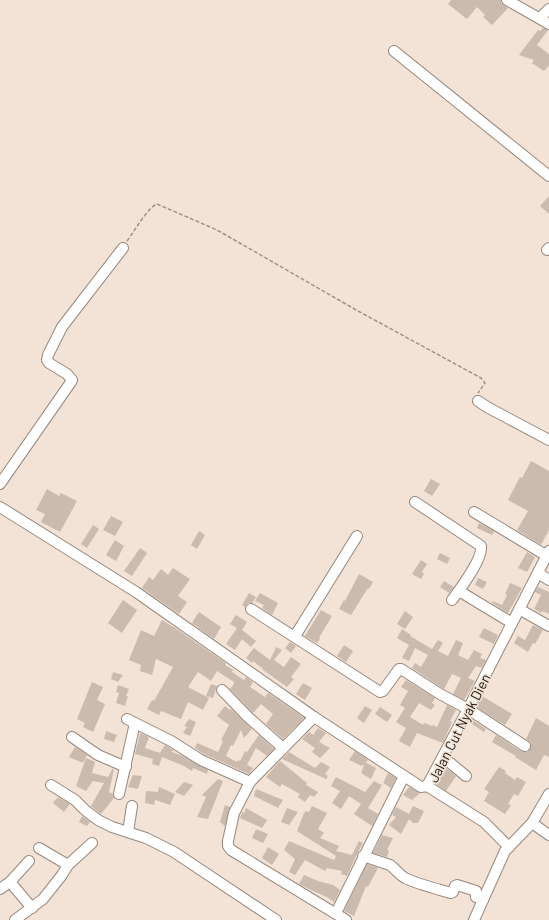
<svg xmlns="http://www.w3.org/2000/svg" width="549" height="920" font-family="Barlow,sans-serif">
<rect width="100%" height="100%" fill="#f3e3d6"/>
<g fill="#cabbae">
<polygon points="451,0 501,0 502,4 508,8 492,25 483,17 485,15 477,7 467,19 448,4"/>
<polygon points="543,28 548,30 537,45 549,54 549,65 544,71 532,63 534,60 519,55 538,30 540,31"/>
<polygon points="549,196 549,214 540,206"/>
<polygon points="531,461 549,471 549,530 541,545 517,530 528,511 508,500 520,477 522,478"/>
<polygon points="431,479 440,484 432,496 424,491"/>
<polygon points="47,489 59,496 61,493 77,501 60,532 41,522 45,514 36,510"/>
<polygon points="111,516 123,522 115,536 103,530"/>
<polygon points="479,523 494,531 492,535 477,528"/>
<polygon points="93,525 99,529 87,548 81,544"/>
<polygon points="199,531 205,535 197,549 191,545"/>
<polygon points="115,540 124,546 116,561 106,555"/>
<polygon points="140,548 147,553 132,576 124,571"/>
<polygon points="527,552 535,557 527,572 518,568"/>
<polygon points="440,553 450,558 447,564 437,559"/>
<polygon points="421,560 427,564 422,572 424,574 421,579 412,574"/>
<polygon points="173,568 190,579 178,596 187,602 179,614 142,588 149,577 153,580 161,569 168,575"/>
<polygon points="359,574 373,582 369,589 368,588 351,615 339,609 344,600 345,601"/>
<polygon points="478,578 487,582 483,589 475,585"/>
<polygon points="444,581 454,587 449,593 440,587"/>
<polygon points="510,583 522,588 508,613 492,603 493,601 502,605 507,595 505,594"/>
<polygon points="538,587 549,592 549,614 542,611 541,613 534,609 541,595 535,592"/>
<polygon points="249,593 256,597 252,603 248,603 245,607 242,605"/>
<polygon points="260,593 278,603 272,615 262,608 264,605 255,601"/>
<polygon points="123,600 137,610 122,633 108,623"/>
<polygon points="321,610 332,616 319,638 320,639 317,643 305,636"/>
<polygon points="405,611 413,617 405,629 397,624"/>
<polygon points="199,612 221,627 214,639 192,623"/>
<polygon points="236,615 247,622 242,630 256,641 251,647 242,639 235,650 226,644 237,628 230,624"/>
<polygon points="162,620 175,628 226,663 225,665 233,670 232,672 244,680 246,677 253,682 250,687 265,697 268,693 304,718 283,739 266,724 273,714 261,704 253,713 230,689 234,684 234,682 217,671 211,681 198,672 188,687 209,698 203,710 188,702 181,719 161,711 159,715 147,709 152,700 154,701 173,667 156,659 152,675 140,671 141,665 129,660 141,630 154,636"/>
<polygon points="533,625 543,630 535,644 533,643 528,652 514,643 518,636 525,640"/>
<polygon points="484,628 498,635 494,644 479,637"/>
<polygon points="402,629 411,635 410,636 432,649 438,640 443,643 438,651 448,656 456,640 463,643 458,655 468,660 474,650 482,654 480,658 486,660 482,668 476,666 468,678 475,681 464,700 453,694 461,678 452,674 444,689 412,668 415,663 421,667 428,655 415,648 409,661 402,658 409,645 397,638"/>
<polygon points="290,642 296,646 291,653 285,648"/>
<polygon points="344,645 353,651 346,662 337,656"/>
<polygon points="276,647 282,650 274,660 284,667 291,657 301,664 291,677 294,679 287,687 263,670 263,669 253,661 252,663 246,658 254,648 270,660"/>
<polygon points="113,672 123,675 118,682 111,679"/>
<polygon points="406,680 435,698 432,703 435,705 431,710 419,703 410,717 423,725 424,723 432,726 433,725 437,727 447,705 456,710 450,721 452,722 443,743 417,733 410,747 399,741 406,728 396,722 405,708 400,705 408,691 401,687"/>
<polygon points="92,682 103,687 97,700 105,704 93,732 83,727 85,723 77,719"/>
<polygon points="303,683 312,688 305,700 296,694"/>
<polygon points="211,684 217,686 213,698 206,696"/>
<polygon points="118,685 129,689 126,696 128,696 125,706 116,703 119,693 116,692"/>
<polygon points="482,696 512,714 505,725 476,707"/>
<polygon points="225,706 230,710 231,709 252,729 244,738 241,730 233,746 231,745 226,756 237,762 238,760 240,761 245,751 247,752 259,735 274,749 267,756 256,748 247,765 253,768 249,774 204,754 195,748 197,743 218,752 223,741 221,740 229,725 217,716"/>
<polygon points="365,706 372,710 364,723 357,718"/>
<polygon points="380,707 392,715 387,722 375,714"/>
<polygon points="536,718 549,726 549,757 544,755 536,770 515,757 516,756 492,742 496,735 521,751 528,752 531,746 531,743 526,739"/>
<polygon points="189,719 196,722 190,736 183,733 187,727 184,726"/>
<polygon points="471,719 486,729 484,732 469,722"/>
<polygon points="318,728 326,733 319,742 330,748 320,758 312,752 315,748 302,739 309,732 313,735"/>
<polygon points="106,731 117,735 114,742 104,739"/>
<polygon points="140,733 149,737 145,748 160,753 165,745 173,750 172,752 183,756 208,770 207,774 193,768 192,771 184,766 162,757 159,766 152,764 153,759 135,754"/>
<polygon points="75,747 87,755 83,763 69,757"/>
<polygon points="355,751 368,760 362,766 349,760"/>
<polygon points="289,752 315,768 321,762 330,767 325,774 328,776 326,779 282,759"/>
<polygon points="86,758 95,762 92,773 108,777 113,768 114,769 109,792 113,794 114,798 101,814 91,806 104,783 93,781 86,791 76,786"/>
<polygon points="280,761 307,783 306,785 318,792 314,797 310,795 305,802 298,797 300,794 282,784 280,787 266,777"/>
<polygon points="365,762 376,768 371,779 361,773"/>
<polygon points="499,767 506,771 505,773 515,780 517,777 526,782 518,796 514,794 508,804 511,805 505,814 484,801 489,792 484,789"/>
<polygon points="446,768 456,776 446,791 436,784"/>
<polygon points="388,773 396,778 391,788 383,783"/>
<polygon points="133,775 142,776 138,789 128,787"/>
<polygon points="336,777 365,792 374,781 382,785 368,808 378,814 372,826 354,814 361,804 349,796 341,809 332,803 340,791 331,786"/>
<polygon points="218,779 223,781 208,819 197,817 206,797 202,795"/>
<polygon points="184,782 193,785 184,796 175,792"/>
<polygon points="159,787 175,794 170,805 155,800 154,805 145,803 146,791 158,792"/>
<polygon points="409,787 420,793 412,800 403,795"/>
<polygon points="256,789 283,800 278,808 254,796"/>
<polygon points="58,797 70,804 64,812 53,803"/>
<polygon points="225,805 230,807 225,826 220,822"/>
<polygon points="312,806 327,813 318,829 324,833 320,838 339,846 336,851 352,855 359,841 363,843 357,854 347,876 341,874 342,871 327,868 325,871 305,860 295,875 289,872 295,859 284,850 289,841 334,860 336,856 297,831 304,813 306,811 309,812"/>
<polygon points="413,806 424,811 418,823 413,823 409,819 401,834 389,825 396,817 392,815 396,807 409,814"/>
<polygon points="246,808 267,820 262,828 240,818 242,812 244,813"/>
<polygon points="287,808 298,812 289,825 281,822"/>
<polygon points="82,816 90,822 87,826 79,822"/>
<polygon points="256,829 268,834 263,843 252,838"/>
<polygon points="382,835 393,838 387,850 389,851 387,857 373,853"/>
<polygon points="268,847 279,854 272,865 262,858"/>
<polygon points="367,864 378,868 368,887 366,886 354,916 344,911 355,889 357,890 355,889"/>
<polygon points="304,875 318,881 333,885 340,890 334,902 327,897 313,891 299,884"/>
</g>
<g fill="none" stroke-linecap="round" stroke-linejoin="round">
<g stroke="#96887c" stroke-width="12">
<g id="minor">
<polyline points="507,0 549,24"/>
<polyline points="540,18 549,9"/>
<polyline points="394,51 549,176"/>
<polyline points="547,250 549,248"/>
<polyline points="478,401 487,407 549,440"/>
<polyline points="0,484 71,382 72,380 67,374 49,363 47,360 48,355 62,327 123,248"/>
<path d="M415,502L481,546C483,559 460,589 452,600"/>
<polyline points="0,507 136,592 314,717 421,787 427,786"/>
<polyline points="474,512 547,556"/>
<polyline points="538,573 549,580"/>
<polyline points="459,591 512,623"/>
<polyline points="251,609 380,692 383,691 399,669 401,669 440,694 468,709 525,746"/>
<polyline points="519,609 549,626"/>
<polyline points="295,636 357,536"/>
<polyline points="222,690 247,716 283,748"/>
<polyline points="314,717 250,782 234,813 228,841 228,846 231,850 346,920"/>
<polyline points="127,719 171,741 201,760 250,782"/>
<polyline points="72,737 98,755 126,767"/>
<polyline points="443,757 466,776"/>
<polyline points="51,785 75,800 85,810 98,820 112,827 146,838 174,852 276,920"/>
<polyline points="427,786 468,709 549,551"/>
<polyline points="427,786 484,822 509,847"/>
<polyline points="119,794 135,723"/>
<polyline points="532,823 549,835"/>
<polyline points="128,832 132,806"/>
<polyline points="39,848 68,865"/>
<path d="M363,856L390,865C396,869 398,874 405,878C417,884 437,889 451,893L453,892L455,886L457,885L476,891V897L483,900"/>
<polyline points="10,882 32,908"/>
<polyline points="0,889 10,882 29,861"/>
<polyline points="336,913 404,776"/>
<polyline points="15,920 43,899 62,875 68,865 92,843"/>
<polyline points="474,920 505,851 532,823 549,794"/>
</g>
</g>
<path stroke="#9f9389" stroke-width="1.5" stroke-dasharray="4 2" stroke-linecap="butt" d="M127,241C133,233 149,206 157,204L217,230L358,311L481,378L485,383L478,393"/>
<use href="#minor" stroke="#fff" stroke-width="10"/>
</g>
<g text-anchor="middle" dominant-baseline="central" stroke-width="3.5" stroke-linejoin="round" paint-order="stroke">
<g font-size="14" fill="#1b1611" stroke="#f3e3d6">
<text transform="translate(459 728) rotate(-63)">Jalan Cut Nyak Dien</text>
</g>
</g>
</svg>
